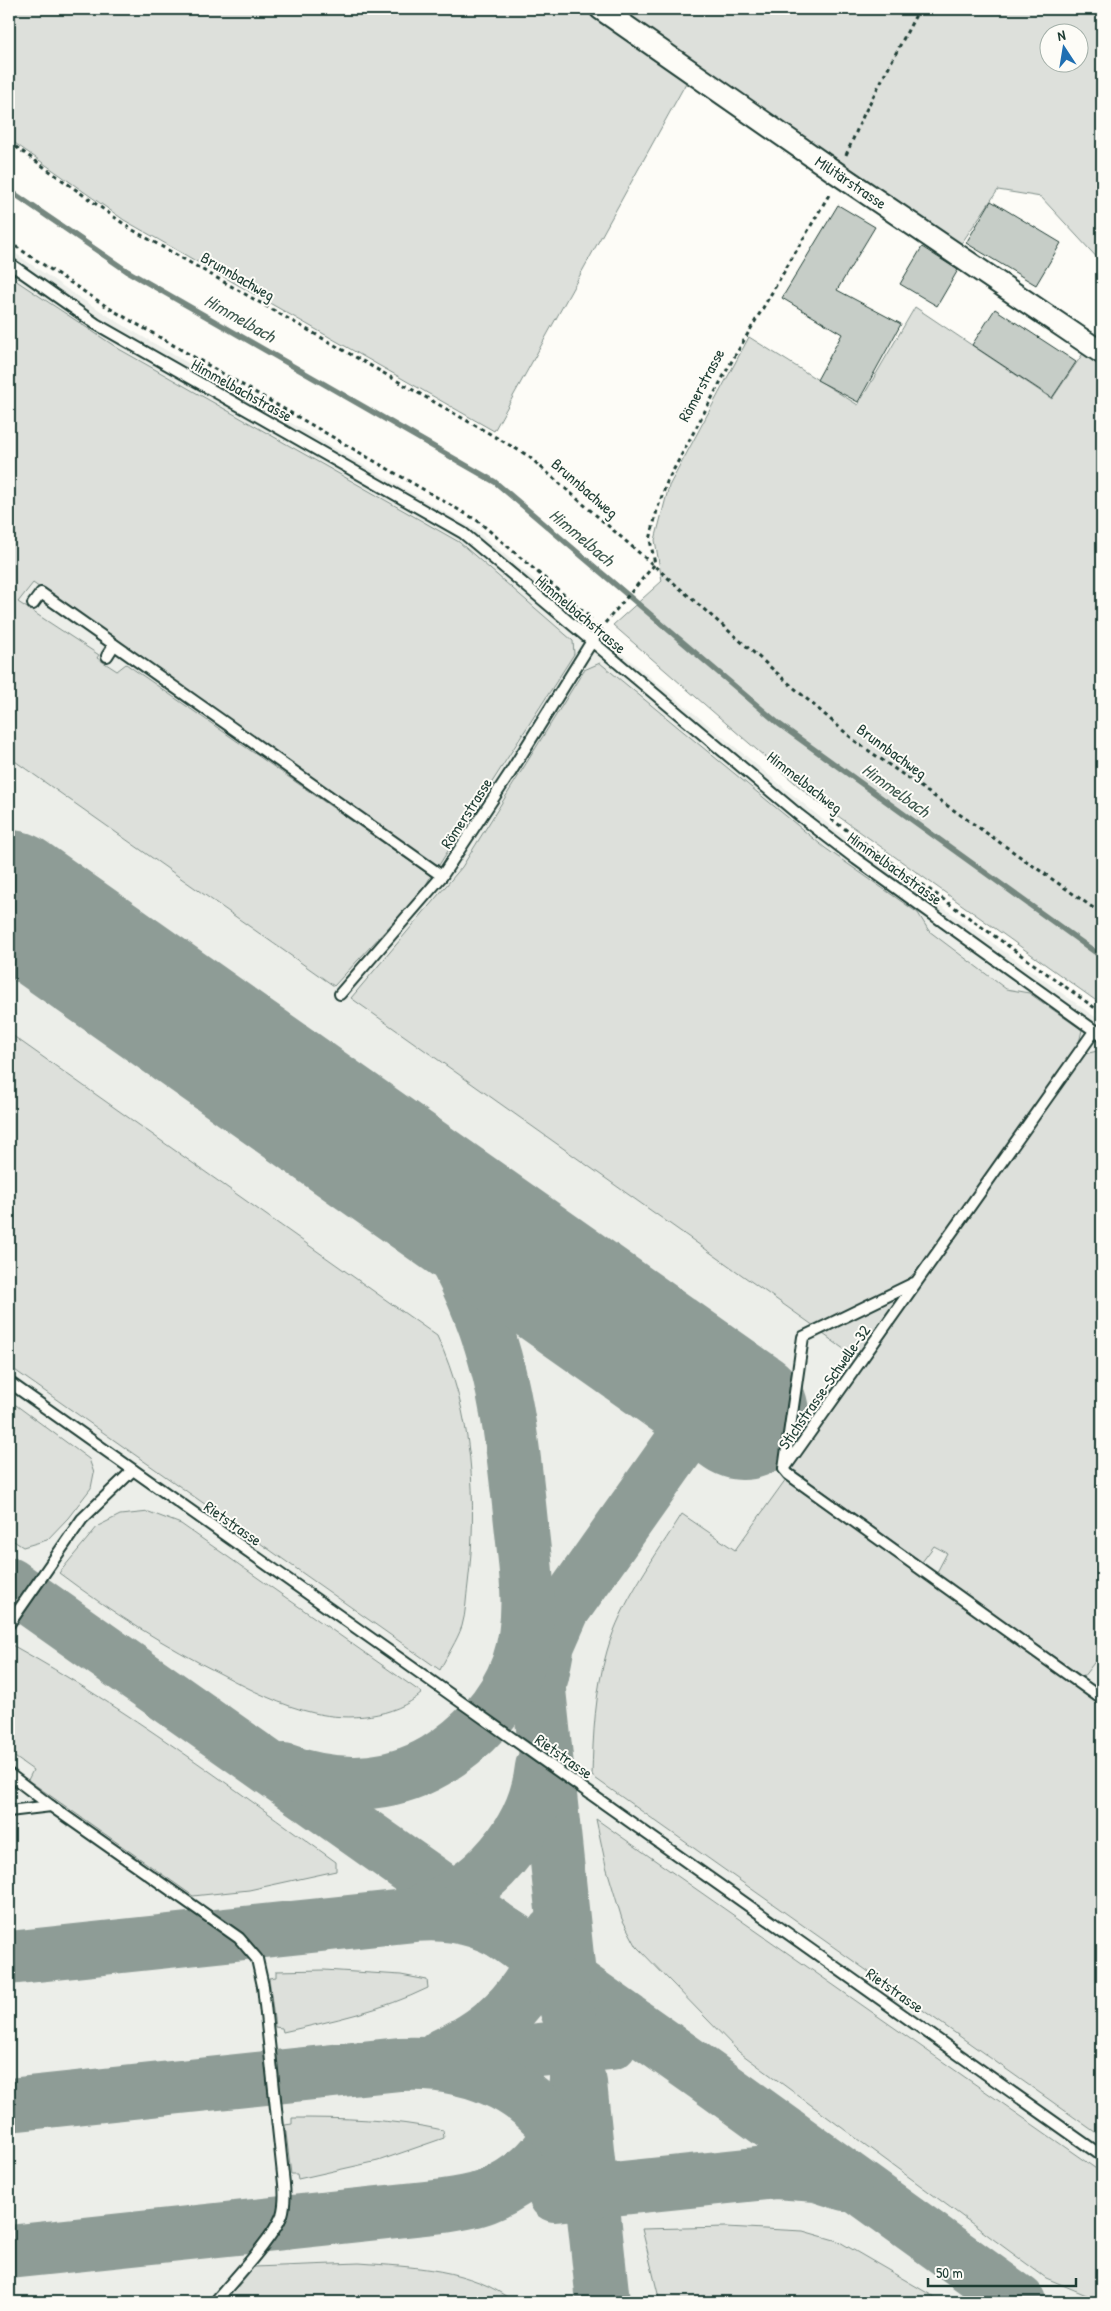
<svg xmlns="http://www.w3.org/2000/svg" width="1111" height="2311" font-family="'Patrick Hand',sans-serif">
<rect width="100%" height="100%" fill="#fdfcf7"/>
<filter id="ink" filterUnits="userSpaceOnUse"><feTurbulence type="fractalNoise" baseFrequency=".02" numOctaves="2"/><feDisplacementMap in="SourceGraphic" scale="10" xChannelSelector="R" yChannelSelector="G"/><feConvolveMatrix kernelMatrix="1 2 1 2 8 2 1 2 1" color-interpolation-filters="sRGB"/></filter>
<g filter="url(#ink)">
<polygon fill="#eceee9" points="9,249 77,296 131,330 477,531 603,638 833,828 1102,1022 1102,2302 9,2302"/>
<g fill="#dde0db" stroke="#7e8e88" fill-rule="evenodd">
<path d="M9,9H1102V263L1041,197L998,190L961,244L697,63L494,431L124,220L9,139ZM1048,32H1078V62H1048Z"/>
<polygon points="9,276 119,349 459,542 573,641 574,654 439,865 428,861 33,583 18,602 99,655 97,658 117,671 126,664 431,876 423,890 334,986 9,757"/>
<polygon points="915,307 1052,399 1084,352 1102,363 1102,1005 810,796 613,625 662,581 655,540 669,486 749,337 858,405"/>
<polygon points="600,663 825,848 918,913 929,931 1006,989 1029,993 1082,1030 1079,1043 921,1266 906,1281 814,1326 351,998 462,867 584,670"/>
<path d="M9,1033L437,1336C473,1413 478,1501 468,1584C466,1597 466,1613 462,1626C457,1641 447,1655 440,1670L9,1366Z"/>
<polygon points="1102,1050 1102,1662 1097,1659 1083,1677 936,1574 947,1553 934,1546 922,1562 791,1468 1084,1054"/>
<polygon points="902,1295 860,1353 852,1355 823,1334"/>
<polygon points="9,1400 89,1459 94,1473 91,1488 68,1518 47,1540 23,1547 9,1538"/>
<path d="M786,1479L1102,1705V2137L592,1776C593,1735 595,1692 607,1651C621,1602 655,1557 682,1514L735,1550Z"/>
<path d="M149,1512L181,1524L422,1693C394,1718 349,1721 314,1713C282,1706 251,1690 223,1675C165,1646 111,1612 59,1573L98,1526L120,1515Z"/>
<path d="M12,1645C126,1708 230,1786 336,1862V1871L249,1890L193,1896L28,1780L33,1770L9,1753V1649Z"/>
<polygon points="596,1819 1102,2173 1102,2296 1091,2297 1046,2278 739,2052 637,1947 622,1919 606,1866"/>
<path d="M324,1970L401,1975L427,1980L428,1988C383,2010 332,2021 283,2032L282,2028L275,2027L269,1978L276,1977V1971Z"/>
<path d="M292,2118C343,2118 392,2119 443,2130L444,2138L378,2161L298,2179L297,2174H291L285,2125L292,2124Z"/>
<polygon points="726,2227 803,2231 838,2241 943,2302 660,2302 642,2229"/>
<path d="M359,2263C412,2267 471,2268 514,2302H225L254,2267Z"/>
</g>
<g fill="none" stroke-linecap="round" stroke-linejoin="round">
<polyline stroke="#75877f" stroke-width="5.5" points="9,190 127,271 495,482 779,724 1102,957"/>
<g stroke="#8e9c96" stroke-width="54">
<polyline points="9,1584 706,2076 1019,2302"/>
<polyline points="533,1633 572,2004"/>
<polyline points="542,1676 548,1644 563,1610 715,1395"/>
<path d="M284,1770C333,1789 389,1788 435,1761C471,1739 504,1705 518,1665C534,1618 526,1571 521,1523C510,1417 501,1332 443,1238C413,1188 379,1159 332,1124"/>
<path d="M421,1911C483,1892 535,1832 542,1767"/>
<path d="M9,1958L415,1915C585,1900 641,2135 485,2197C472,2202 458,2204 444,2206L9,2252"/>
<path d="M443,2055C500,2029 534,1992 553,1933"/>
<polyline points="447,2059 611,2043"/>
<polyline points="580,2083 603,2302"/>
<path d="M9,2105L400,2064C476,2060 540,2090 577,2160"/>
<polyline points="555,2195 776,2172 817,2175 845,2184"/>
</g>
<polyline stroke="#8e9c96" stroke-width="132" points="9,896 743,1414"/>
</g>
<g fill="#c6cdc7" stroke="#1f3d34">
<polygon points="991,201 1061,243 1036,285 966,243"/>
<polygon points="838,205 875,227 837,290 901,324 858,402 817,380 842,334 782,298"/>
<polygon points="922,247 958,270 937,306 900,284"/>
<polygon points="995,309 1076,362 1052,398 972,345"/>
</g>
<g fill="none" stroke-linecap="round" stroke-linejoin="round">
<g stroke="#1f3d34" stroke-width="14">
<g id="lane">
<polyline points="9,263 96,324 463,533 799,815 856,859 1102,1036"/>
<polyline points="33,604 41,593 442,876"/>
<polyline points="107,656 114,645"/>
<polyline points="340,994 442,876 510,773 597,633"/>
<polyline points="914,1283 803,1337 784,1469 1095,1030"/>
<polyline points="9,1382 1102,2156"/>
<polyline points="784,1469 788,1474 1102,1699"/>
<polyline points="9,1624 82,1519 133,1470"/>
<polyline points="9,1774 51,1806"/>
<path d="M9,1811L51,1806L239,1938L257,1959L263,1986L284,2184C285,2195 285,2205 282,2215C272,2240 233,2280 215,2302"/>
</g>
</g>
<g stroke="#1f3d34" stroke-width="25">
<polyline id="street" points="601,9 838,174 1102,353"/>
</g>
<g stroke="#1f3d34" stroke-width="3" stroke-dasharray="4 4" stroke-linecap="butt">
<polyline points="9,142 131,229 527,455 855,741 1102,914"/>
<polyline points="846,155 864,114 919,9"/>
<polyline points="9,242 109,308 478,521 592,619"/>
<polyline points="605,623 655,564 650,540 657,510 667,482 729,366 830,193"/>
<polyline points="831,819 1102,1013"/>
</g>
<use href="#lane" stroke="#fdfcf7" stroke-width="10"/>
<use href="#street" stroke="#fdfcf7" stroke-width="21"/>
</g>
</g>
<g text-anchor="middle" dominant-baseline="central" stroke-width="4" stroke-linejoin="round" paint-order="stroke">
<g font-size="16" fill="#1f3d34" stroke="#fdfcf7">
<text transform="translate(851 182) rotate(34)">Militärstrasse</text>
<text transform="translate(238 276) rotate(30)">Brunnbachweg</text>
<text transform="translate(701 385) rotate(-62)">Römerstrasse</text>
<text transform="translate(242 390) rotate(29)">Himmelbachstrasse</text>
<text transform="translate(585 488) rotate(41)">Brunnbachweg</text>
<text transform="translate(581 614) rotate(40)">Himmelbachstrasse</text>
<text transform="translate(892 751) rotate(36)">Brunnbachweg</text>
<text transform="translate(805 782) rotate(38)">Himmelbachweg</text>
<text transform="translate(466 813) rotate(-57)">Römerstrasse</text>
<text transform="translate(895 868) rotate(36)">Himmelbachstrasse</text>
<text transform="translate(824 1387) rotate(-55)">Stichstrasse-Schwelle-32</text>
<text transform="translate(233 1523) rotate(35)">Rietstrasse</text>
<text transform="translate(564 1756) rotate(35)">Rietstrasse</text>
<text transform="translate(895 1990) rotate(35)">Rietstrasse</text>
</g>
<g font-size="18" font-style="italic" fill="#435c53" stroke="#fdfcf7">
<text transform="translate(240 318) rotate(30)">Himmelbach</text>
<text transform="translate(582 537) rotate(40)">Himmelbach</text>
<text transform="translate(896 790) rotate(36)">Himmelbach</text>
</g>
</g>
<rect width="1111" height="2311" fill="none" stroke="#fdfcf7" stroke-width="30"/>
<rect x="15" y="15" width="1081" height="2281" fill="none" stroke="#1f3d34" stroke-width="2" filter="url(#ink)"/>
<g transform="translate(1064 48) rotate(348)"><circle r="24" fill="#fdfcf7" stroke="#a4b0a9"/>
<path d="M0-4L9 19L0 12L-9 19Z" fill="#1f6fb2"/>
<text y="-8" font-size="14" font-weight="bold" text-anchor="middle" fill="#1f3d34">N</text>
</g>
<path d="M928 2278v8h148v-8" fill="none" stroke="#1f3d34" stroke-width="2.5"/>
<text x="936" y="2278" font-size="15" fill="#1f3d34" stroke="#fdfcf7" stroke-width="4" paint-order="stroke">50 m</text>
</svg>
